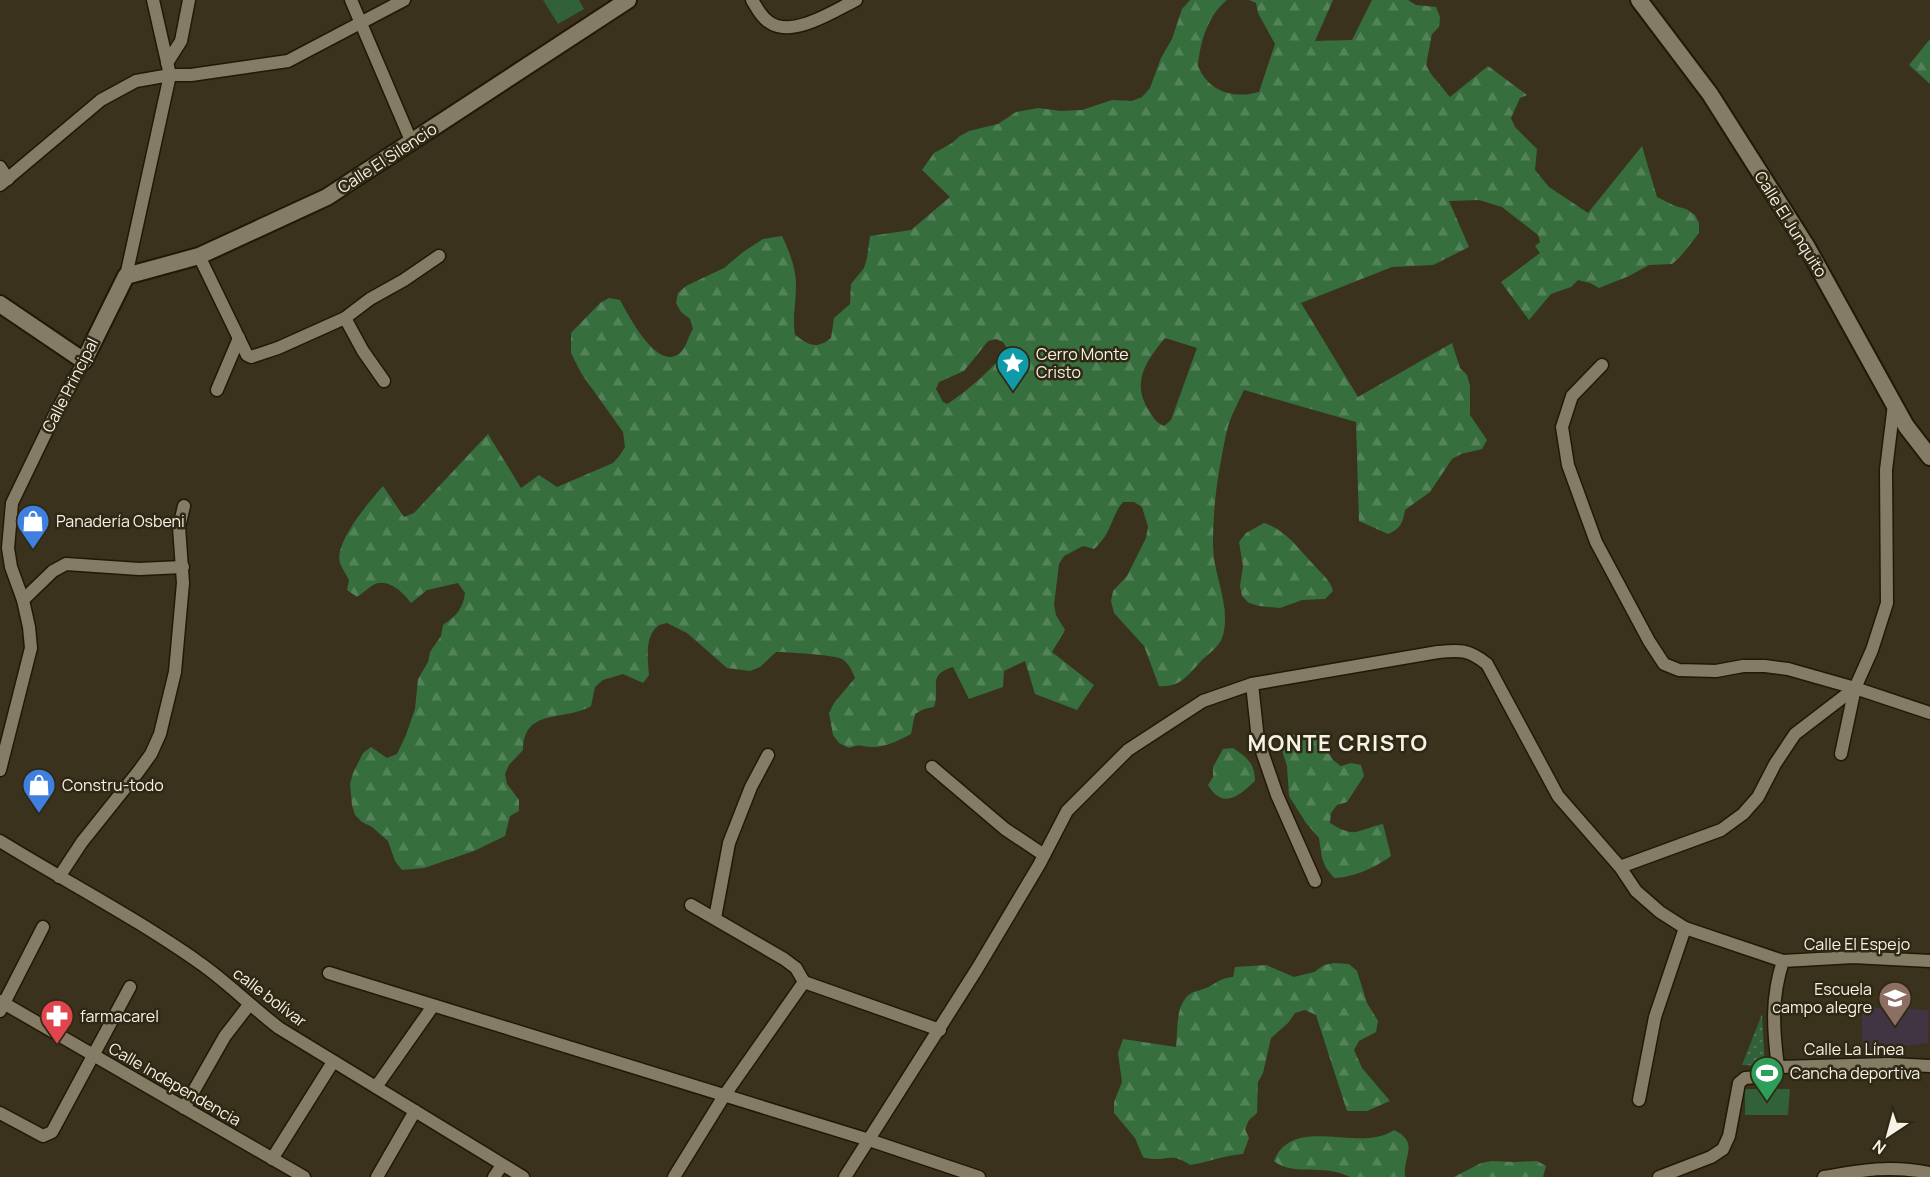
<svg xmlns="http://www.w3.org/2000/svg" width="1930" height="1177" font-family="Manrope,sans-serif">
<defs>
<pattern id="forest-firs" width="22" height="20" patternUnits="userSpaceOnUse" patternTransform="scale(1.5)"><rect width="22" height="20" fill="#366e3e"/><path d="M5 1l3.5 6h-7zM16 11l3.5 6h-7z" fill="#54835a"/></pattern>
<pattern id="park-dots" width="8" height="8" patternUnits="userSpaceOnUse" patternTransform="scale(1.5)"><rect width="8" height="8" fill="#326038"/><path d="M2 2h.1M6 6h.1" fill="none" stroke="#507755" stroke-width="1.8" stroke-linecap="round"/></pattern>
</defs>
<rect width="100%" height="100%" fill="#3a321d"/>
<polygon fill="#423543" points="1862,1007 1929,1010 1928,1043 1862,1051"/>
<g fill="#326038">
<polygon points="543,0 579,0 584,9 558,24"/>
<polygon points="1745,1089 1790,1089 1788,1115 1745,1115"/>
</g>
<g fill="url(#forest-firs)" fill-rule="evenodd">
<path d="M1190,0H1227C1208,15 1200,42 1198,66C1209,92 1233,99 1259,92L1275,44L1258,13L1256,3L1249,0H1333L1315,41L1352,40L1372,0H1408L1416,5L1436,7L1440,17L1439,27L1432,34L1426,65L1431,74L1450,97L1488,66L1527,95L1520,98L1511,118L1515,127L1537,149L1535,170L1549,187L1588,213L1642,146L1657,197L1675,206L1686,209L1695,215L1699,223V233L1680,257L1672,264L1649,265L1629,276L1599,288L1590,283L1578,280L1571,287L1551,294L1529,320L1501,282L1540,253L1535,246L1540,242L1538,235L1502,207L1479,200L1449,201L1469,247L1433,265L1392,267L1301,303L1358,397L1452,343L1460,368L1467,375L1470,386V415L1487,440L1482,449L1461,454L1452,459L1430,492L1405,510C1403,523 1400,529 1388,534L1359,521L1356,422L1244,390C1239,401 1233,412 1229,423C1226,433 1224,444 1222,455C1216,485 1213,514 1213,545C1213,575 1231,605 1223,635C1220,646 1211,652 1203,659C1189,673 1182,688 1159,686L1144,646L1114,613L1111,601L1113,591L1127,576L1146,538L1148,527L1142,507L1134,502H1123C1110,518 1113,532 1094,549L1083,546L1064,556L1059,564L1054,605L1056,615L1065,630L1052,652L1094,685L1077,710L1035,694L1025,661L1004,671L1003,687L969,699L953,667C926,675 941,688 934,707L924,709L915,714L911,734C900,740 886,747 873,747C861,747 862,743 849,748L839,743L833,735L829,713L834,703L855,678C852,671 849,663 842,659C835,655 786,652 776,652L760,667L750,671L727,668L687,633L667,623C664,624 660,624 658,626C644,636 648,661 649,675L643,683L623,674L603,680L595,687L591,706C564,722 524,707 523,750L509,765L505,774L507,784L519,800V811L510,816L505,836L474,851L424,868L402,870L395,861L388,841L372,827L362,822L355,815L352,805L350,784L353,773L363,753L371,747L387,758L397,754L406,735L415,709L418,679L428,662L430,652L441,636L443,625C456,616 463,609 465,593L458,583L427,590L411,603C403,592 387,577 373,585C367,589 363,593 357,597L347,590L349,580C346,574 342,569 340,563C334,542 370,501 383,486L404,517L414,513L488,434L521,488L539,475L557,487L613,463L620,455L625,447L623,432L581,373L571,353V333L600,303L609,298L620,300C629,316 657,372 680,353C687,347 688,336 693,329L690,319L681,312L676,303L678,293L686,286L724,268L743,252L763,239L782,236C790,253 796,268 796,287C796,303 792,319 795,335C809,345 816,350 831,338L834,318L850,304L851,284L864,268L867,258L870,236L911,230L950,197L922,170L934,153L952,143L960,136L969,131L998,124L1016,112L1038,108L1061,111L1082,110L1112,100L1132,101L1142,97L1150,88L1161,58L1172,39L1182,9ZM1165,338L1197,348L1171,420L1164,426C1155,422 1153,417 1148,409C1131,381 1147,360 1165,338ZM996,339L1003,342L1007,348C998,365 964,394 947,404L943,402L936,389L939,382L964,371L988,341Z"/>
<polygon points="1930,39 1930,84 1909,65"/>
<path d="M1264,523C1287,530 1298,549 1314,565C1322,575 1330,579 1333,591L1325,599L1302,600L1280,608L1259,606L1249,603L1242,596L1240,586L1243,566L1239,542L1246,533Z"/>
<path d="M1321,732L1327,750L1333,760L1341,766L1351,763L1361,765L1364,776L1347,802L1337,805L1331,813L1330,823C1357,840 1357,829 1383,824L1391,856C1377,867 1352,878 1334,878L1326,868L1322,858L1319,838L1306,823L1289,796L1287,766L1281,747V736Z"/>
<path d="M1233,748C1246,757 1255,763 1255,781C1239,796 1223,810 1208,785L1213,777V767L1223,749Z"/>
<path d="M1334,963L1349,964L1357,971L1367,1003L1378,1021L1376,1032L1359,1041L1354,1050L1362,1068L1390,1101L1367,1111H1347L1316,1015L1305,1010L1295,1013L1288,1023L1271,1038L1263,1073L1258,1082L1257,1113L1249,1120L1245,1129L1249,1138L1243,1154C1225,1155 1209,1162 1190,1165C1169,1150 1165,1164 1143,1157L1135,1138L1114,1113V1102L1122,1082L1118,1053L1123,1039L1176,1047C1178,1031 1175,1004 1190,994C1194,991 1198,991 1203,989C1216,985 1218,978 1233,977L1235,967L1266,965L1294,977L1314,972L1324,965Z"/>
<path d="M1394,1130C1420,1143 1403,1155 1405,1177H1350C1323,1163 1294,1177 1274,1161C1293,1113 1360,1154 1394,1130Z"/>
<polygon points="1492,1161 1514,1162 1537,1161 1546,1166 1543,1177 1454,1177 1481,1163"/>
</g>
<polygon fill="url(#park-dots)" points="1762,1014 1765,1066 1742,1065"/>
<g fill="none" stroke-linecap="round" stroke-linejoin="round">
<g stroke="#211906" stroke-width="15">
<g id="minor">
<polyline points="351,0 412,143"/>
<path d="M752,0C757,8 761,17 769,22C792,39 835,10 856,0"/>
<polyline points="167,63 181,41 189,0"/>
<polyline points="0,167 8,179"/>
<polyline points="0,185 101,100 136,81 170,75 191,75 288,61 404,0"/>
<polyline points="199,256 247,355 251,357 278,348 345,318 370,299 404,280 439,256"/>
<polyline points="126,276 170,75 153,0"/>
<polyline points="345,318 363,351 384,381"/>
<polyline points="1602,365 1572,396 1562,427 1568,465 1596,542 1649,641 1664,664 1679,670 1716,671 1743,666 1765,666 1788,669 1855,688 1930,713"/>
<polyline points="217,390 239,338"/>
<polyline points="23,600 53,571 66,564 139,569 183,567"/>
<polyline points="1252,684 1258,740 1277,795 1315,881"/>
<polyline points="1841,754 1855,688"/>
<polyline points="932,767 1005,829 1044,855"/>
<polyline points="0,770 31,648 29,627 23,600 11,567 8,548 12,503 54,416 84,361"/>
<path d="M0,841C68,883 140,920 204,966C230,985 253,1008 279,1028L523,1177"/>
<polyline points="1620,867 1721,830 1743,814 1758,797 1775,764 1795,734 1855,688 1872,650 1887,603 1886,470 1894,404"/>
<polyline points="59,877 82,842 138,772 151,754 160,734 175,672 183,583 179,527 184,506"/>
<polyline points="691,905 784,959 796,968 804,982"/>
<polyline points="715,918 729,843 751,787 768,755"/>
<polyline points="329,973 869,1140 979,1177"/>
<polyline points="0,1001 304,1177"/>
<polyline points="0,1011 43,927"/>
<path d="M1778,1067C1773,1029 1771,998 1783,961L1853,957L1930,961"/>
<polyline points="1778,1067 1889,1064 1930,1066"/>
<polyline points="376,1087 433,1006"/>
<polyline points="1639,1100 1655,1017 1685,928"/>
<polyline points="184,1108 225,1036 249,1005"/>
<polyline points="0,1113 43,1136 52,1132 130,987"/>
<polyline points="272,1159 333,1062"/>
<polyline points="377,1177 415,1111"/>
<polyline points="494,1177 502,1165"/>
<polyline points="674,1177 724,1096 804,982 940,1030"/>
<path d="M845,1177L977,969L1039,865L1067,811L1128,750L1203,701L1252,684L1438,652C1460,650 1468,649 1487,664L1558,796L1620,867L1636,891L1660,912L1685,928L1783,961"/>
<polyline points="1659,1177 1711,1157 1723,1149 1729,1136 1739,1083 1745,1078 1770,1076 1778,1067"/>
<path d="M1824,1177C1862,1170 1891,1165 1930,1173"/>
</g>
</g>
<g stroke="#211906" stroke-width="20">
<g id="tertiary">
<polyline points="1639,0 1710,94 1807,247 1906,426 1930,457"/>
<polyline points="0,304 84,361 126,276 199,256 327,197 628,0"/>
</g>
</g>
<use href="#minor" stroke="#857c65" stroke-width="12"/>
<use href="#tertiary" stroke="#857c65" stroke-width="16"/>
</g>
<defs>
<g id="sight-pin" transform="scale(1.725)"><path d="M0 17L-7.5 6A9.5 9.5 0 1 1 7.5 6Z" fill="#0f9aa8" stroke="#2f2814"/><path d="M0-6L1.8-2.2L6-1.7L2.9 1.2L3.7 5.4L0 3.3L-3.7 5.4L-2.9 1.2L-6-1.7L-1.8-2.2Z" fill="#fff"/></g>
<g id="shop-pin" transform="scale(1.725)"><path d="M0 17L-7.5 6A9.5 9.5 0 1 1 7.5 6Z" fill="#3f7fe0" stroke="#2f2814"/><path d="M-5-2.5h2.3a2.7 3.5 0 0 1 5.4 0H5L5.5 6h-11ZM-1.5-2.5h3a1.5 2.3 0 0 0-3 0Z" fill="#fff"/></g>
<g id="school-pin" transform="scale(1.725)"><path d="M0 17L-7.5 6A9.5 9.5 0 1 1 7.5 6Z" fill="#8d6e63" stroke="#2f2814"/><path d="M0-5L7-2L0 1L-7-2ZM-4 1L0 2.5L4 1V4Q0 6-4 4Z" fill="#fff"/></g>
<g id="pharmacy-pin" transform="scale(1.725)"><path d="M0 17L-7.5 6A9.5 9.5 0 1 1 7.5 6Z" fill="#e0444e" stroke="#2f2814"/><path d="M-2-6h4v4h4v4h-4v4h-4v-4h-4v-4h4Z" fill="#fff"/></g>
<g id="stadium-pin" transform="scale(1.725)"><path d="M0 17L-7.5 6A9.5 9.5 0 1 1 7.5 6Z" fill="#2e9e5b" stroke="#2f2814"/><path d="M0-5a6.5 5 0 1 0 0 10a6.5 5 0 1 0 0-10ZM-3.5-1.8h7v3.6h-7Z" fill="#fff"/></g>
</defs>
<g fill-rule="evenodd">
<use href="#sight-pin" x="1013" y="363"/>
<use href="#shop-pin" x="33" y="521"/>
<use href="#shop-pin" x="39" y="785"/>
<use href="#school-pin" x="1895" y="998"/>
<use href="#pharmacy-pin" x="57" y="1016"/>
<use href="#stadium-pin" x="1767" y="1073"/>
</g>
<g text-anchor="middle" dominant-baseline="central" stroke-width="5" stroke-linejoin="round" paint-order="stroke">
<g font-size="16" fill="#f7f2e6" stroke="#2f2814">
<text transform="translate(387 158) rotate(-33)">Calle El Silencio</text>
<text transform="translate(1791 224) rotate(58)">Calle El Junquito</text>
<text transform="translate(70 385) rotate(-63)">Calle Principal</text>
<text x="1857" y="944">Calle El Espejo</text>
<text transform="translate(270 997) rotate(37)">calle bolívar</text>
<text x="1854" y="1049">Calle La Línea</text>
<text transform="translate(175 1084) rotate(30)">Calle Independencia</text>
</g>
<g font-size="16" fill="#f7f2e6" stroke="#2f2814" text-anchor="start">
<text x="1036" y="354">Cerro Monte<tspan x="1036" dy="18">Cristo</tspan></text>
<text x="56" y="521">Panadería Osbeni</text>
<text x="62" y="785">Constru-todo</text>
<text x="1872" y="989" text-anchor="end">Escuela<tspan x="1872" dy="18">campo alegre</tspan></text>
<text x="80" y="1016">farmacarel</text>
<text x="1790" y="1073">Cancha deportiva</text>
</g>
<g font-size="22" font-weight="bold" letter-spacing="1.5" fill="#f7f2e6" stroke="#2f2814">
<text x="1338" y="743">MONTE CRISTO</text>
</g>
</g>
<g transform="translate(1888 1135) rotate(216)" stroke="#2f2814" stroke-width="4.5" paint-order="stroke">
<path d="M0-4.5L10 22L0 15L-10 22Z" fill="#f7f2e6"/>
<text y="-9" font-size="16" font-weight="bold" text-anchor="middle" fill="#f7f2e6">N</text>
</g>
</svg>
